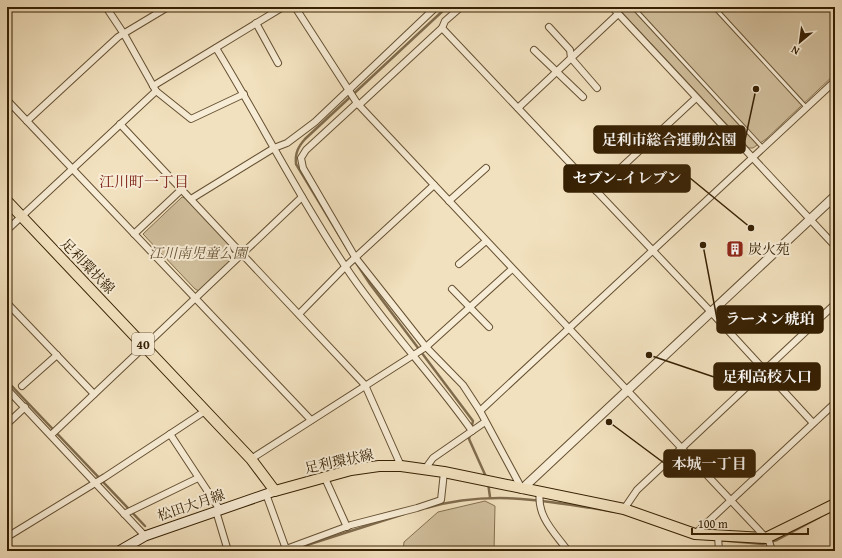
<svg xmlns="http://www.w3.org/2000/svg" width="842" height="558" font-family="'Gentium Book Plus','Noto Serif JP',serif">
<rect width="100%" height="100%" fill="#f2e1be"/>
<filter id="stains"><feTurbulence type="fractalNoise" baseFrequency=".005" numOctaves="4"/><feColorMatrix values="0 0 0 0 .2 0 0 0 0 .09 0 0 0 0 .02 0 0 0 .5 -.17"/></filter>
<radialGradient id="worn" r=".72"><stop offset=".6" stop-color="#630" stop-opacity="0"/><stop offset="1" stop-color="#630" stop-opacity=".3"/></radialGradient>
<g fill="#d2c09e" stroke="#847050">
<polygon points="617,7 835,7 835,74 766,139 753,148 749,148"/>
<polygon points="182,197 185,198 236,252 236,256 199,291 195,289 143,234"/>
<polygon points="485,501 495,506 494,551 403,551 404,542 438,512"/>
</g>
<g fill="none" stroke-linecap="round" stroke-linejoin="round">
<g stroke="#806c4d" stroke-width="2.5">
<path d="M348,250L296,164C295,153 298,147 305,139L447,7"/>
<polyline points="355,261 370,284 473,421 471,429"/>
<polyline points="7,381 145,526"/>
<polyline points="470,434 469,439 487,479"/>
<polyline points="488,483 490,497"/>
<path d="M426,508C492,489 549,501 615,512"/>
<polyline points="695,538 763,544 777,540 820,517"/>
<polyline points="304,546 404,514"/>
<polyline points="155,551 157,550"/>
</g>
<g stroke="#655032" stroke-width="5">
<g id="service">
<polyline points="633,7 763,148"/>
<polyline points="714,7 806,107"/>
</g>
</g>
<g stroke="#655032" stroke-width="8">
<g id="minor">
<polyline points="106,7 124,34 156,91 191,119 244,94"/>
<polyline points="295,7 357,103 769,541 772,551"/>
<polyline points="612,7 835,246"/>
<polyline points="256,23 278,63"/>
<polyline points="549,27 570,50 571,58 597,88"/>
<polyline points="442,28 711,312 813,423"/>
<path d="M216,48C260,120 298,196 345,266C383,324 432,374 472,431"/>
<polyline points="534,50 583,97"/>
<polyline points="153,86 283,7"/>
<polyline points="7,100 311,420"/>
<polyline points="357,103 306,150 301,158 303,168 355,257 426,347 463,385 480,411 522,489"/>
<polyline points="359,105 442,28 445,21 461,7"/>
<polyline points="518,108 618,14"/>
<polyline points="27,121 118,37 168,7"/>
<polyline points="120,124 365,385 401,466"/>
<polyline points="596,191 696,98"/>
<polyline points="191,199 274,148 287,143 315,122 436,7"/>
<polyline points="449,201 486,168"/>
<polyline points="7,230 156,91"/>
<polyline points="134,234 182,189"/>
<polyline points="459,264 486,241"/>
<polyline points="452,289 489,327"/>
<polyline points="7,303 94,394"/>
<polyline points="299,314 345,267 434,185"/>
<polyline points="22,386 57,355"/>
<polyline points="7,389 145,536"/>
<polyline points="480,411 835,81"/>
<polyline points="7,424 25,407"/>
<polyline points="170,434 220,510"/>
<polyline points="51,435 302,197"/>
<polyline points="251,459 426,347 512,269"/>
<polyline points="425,469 433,458 485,422"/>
<polyline points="324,476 347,527"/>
<path d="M540,492C536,516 555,533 568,551"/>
<polyline points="266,494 286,549 351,525 417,508 441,500 444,472"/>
<polyline points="624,509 637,490 835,304"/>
<polyline points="216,511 228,551"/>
<polyline points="124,514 198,478"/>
<polyline points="695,534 835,403"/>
<polyline points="718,536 719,551"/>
<polyline points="7,537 105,477 205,411"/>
</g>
</g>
<g stroke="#655032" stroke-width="10">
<g id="tertiary">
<polyline points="7,8 8,7"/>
<polyline points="522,489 835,196"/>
</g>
</g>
<g stroke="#362003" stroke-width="11">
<polyline id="secondary" points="119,551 145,536 275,491"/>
</g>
<g stroke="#362003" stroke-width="12">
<polyline id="primary" points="7,201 251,459 275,491 351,470 379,466 401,466 444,472 624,509 695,534 766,538 835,504"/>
</g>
<use href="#service" stroke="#f7ecd5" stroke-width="3"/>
<use href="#minor" stroke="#f7ecd5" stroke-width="6"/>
<use href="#tertiary" stroke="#f7ecd5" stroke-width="8"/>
<use href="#secondary" stroke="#f7ecd5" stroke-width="9"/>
<use href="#primary" stroke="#f2e1be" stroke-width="10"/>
</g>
<defs>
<g id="building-square" transform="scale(0.9)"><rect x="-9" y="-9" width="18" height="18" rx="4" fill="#8f2418" stroke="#f7ecd5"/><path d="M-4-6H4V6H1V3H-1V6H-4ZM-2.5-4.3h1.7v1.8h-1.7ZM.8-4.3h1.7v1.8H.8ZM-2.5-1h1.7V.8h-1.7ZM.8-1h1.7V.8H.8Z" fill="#fff"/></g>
</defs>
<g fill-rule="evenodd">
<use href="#building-square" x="735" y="249"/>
</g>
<g text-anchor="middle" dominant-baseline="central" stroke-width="4" stroke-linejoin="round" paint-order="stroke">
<rect fill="#f7ecd5" stroke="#705d42" stroke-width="1" x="132" y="333" width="22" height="22" rx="3"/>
<g font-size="13" font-weight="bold" fill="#362003">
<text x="143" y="344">40</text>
</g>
<g font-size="14" fill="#362003" stroke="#f7ecd5" text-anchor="start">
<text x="748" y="249">炭火苑</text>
</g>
<g font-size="14" font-style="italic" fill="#655032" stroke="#f7ecd5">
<text x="198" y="253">江川南児童公園</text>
</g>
<g font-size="14" fill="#362003" stroke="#f7ecd5">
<text transform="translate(88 266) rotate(46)">足利環状線</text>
<text transform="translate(339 461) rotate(-12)">足利環状線</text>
<text transform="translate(191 505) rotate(-19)">松田大月線</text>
</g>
<g font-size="15" fill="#7a1f14" stroke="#f7ecd5">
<text x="144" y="181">江川町一丁目</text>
</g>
</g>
<path fill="none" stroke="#362003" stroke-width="1.5" d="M756 89L745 140M751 228L690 178M703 245L717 319M649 355L714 377M609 422L664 463"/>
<g fill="#362003" stroke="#f7ecd5" stroke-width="1.5">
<circle cx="756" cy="89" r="4"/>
<circle cx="751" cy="228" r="4"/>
<circle cx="703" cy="245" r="4"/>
<circle cx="649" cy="355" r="4"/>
<circle cx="609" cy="422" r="4"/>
</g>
<g fill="#362003" stroke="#362003" stroke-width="1.5">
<rect x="594" y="126" width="151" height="27" rx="4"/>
<rect x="564" y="165" width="126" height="27" rx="4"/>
<rect x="717" y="306" width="106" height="27" rx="4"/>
<rect x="714" y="363" width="106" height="27" rx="4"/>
<rect x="664" y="450" width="91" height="27" rx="4"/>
</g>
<g font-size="15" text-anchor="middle" font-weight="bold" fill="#fff">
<text x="669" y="145">足利市総合運動公園</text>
<text x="627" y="183">セブン-イレブン</text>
<text x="770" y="324">ラーメン琥珀</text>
<text x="767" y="382">足利高校入口</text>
<text x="709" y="469">本城一丁目</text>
</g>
<rect width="842" height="558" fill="none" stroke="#f2e1be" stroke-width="24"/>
<rect x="8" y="8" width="826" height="542" fill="none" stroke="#362003" stroke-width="2"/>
<rect x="12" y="12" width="818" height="534" fill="none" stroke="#362003"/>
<g transform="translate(800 42) rotate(209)" stroke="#f7ecd5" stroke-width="3" paint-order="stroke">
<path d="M0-3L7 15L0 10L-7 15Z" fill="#362003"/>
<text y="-6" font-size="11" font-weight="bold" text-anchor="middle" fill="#362003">N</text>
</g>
<path d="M692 528v6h116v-6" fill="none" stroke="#362003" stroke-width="2"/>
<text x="698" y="528" font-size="12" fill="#362003" stroke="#f7ecd5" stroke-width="3" paint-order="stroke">100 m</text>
<rect width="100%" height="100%" filter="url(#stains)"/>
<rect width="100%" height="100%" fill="url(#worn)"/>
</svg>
